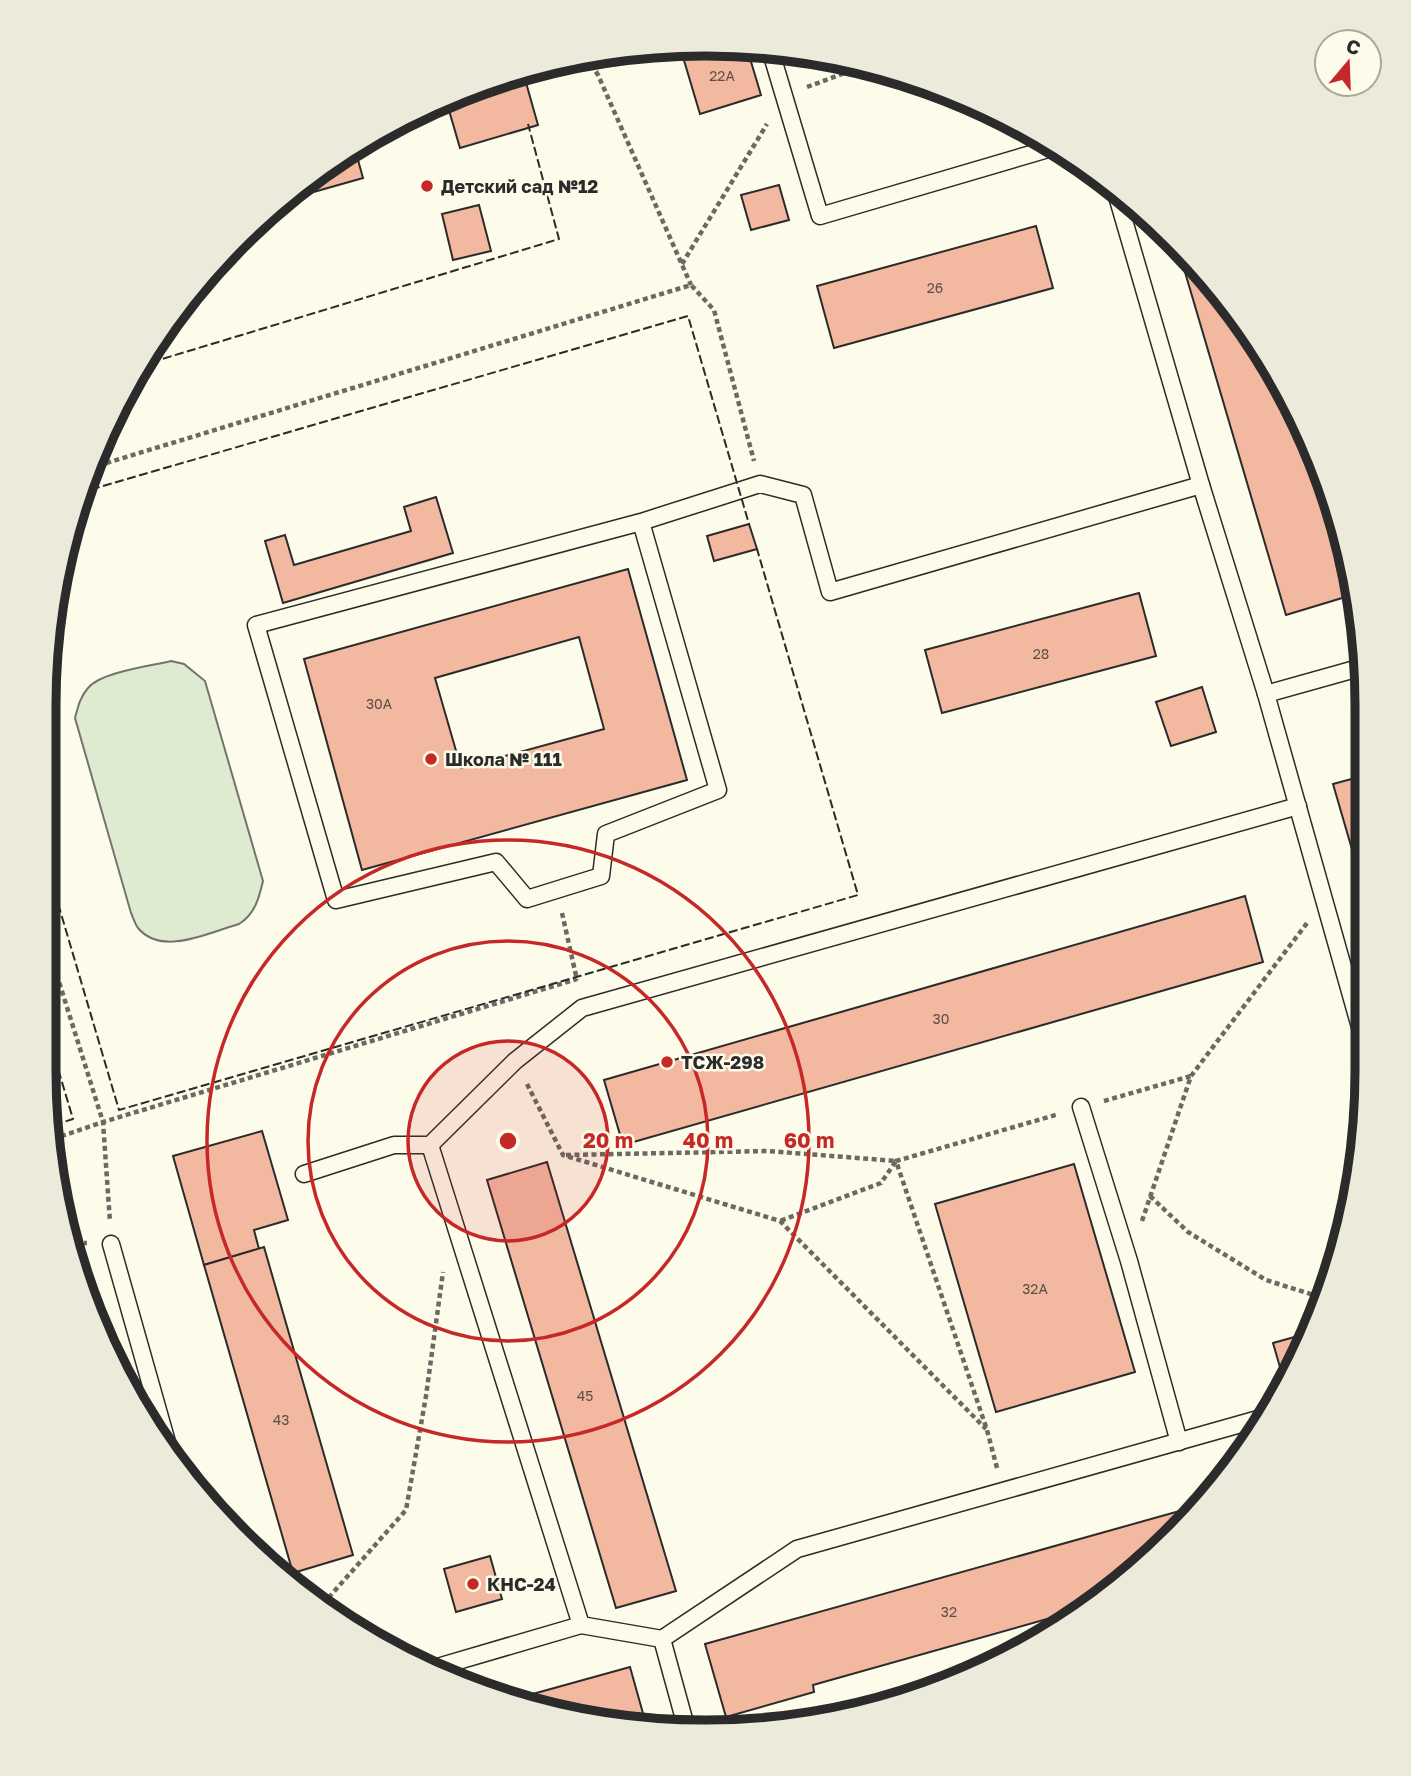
<svg xmlns="http://www.w3.org/2000/svg" width="1411" height="1776" font-family="'Golos Text',sans-serif">
<rect width="100%" height="100%" fill="#fdfbea"/>
<path fill="#deebd1" stroke="#74746e" stroke-width="2" d="M171,661L184,664L205,681L263,881C259,898 255,914 239,924C210,932 162,957 138,928C135,924 133,917 131,913L75,718C78,707 80,697 88,688C101,672 151,666 171,661Z"/>
<g fill="#f2b8a0" stroke="#2b2b2b" stroke-width="2" fill-rule="evenodd">
<polygon points="746,45 761,95 700,114 680,47"/>
<polygon points="523,72 538,125 460,148 446,100 493,79"/>
<polygon points="355,149 363,178 296,197"/>
<polygon points="779,185 789,220 751,230 741,195"/>
<polygon points="479,205 491,251 453,260 442,214"/>
<polygon points="1036,226 1053,288 834,348 817,286"/>
<polygon points="1177,245 1203,269 1279,375 1304,432 1352,595 1286,615"/>
<polygon points="436,497 453,553 283,603 265,541 285,535 294,565 411,531 404,507"/>
<polygon points="749,524 757,549 714,561 707,536"/>
<path d="M628,569L687,780L362,870L304,659ZM579,637L604,729L461,768L435,678Z"/>
<polygon points="1139,593 1156,656 942,713 925,650"/>
<polygon points="1202,687 1216,732 1171,746 1156,702"/>
<polygon points="1366,775 1367,901 1333,784"/>
<polygon points="1245,896 1263,962 623,1145 604,1080"/>
<polygon points="262,1131 288,1220 254,1230 259,1249 204,1265 173,1156"/>
<polygon points="547,1162 676,1591 616,1608 487,1180"/>
<polygon points="1074,1164 1135,1372 996,1412 935,1204"/>
<polygon points="264,1247 353,1555 293,1573 204,1265"/>
<polygon points="1309,1333 1310,1335 1284,1381 1273,1343"/>
<polygon points="1201,1505 1142,1568 1086,1608 813,1685 814,1692 726,1717 705,1644"/>
<polygon points="490,1556 502,1599 456,1612 444,1569"/>
<polygon points="630,1667 646,1724 534,1710 511,1700"/>
</g>
<g fill="none" stroke-linecap="round" stroke-linejoin="round">
<g stroke="#2b2b2b" stroke-width="19">
<g id="service">
<polyline points="770,49 820,216 1055,147"/>
<polyline points="1114,186 1201,485 1266,694"/>
<polyline points="641,522 718,790 606,834 601,876 527,899 496,862 336,900 256,625 641,522 760,484 803,495 830,592 1201,485"/>
<polyline points="1366,666 1266,694 1367,1052"/>
<polyline points="1081,1107 1129,1261 1179,1442"/>
<polyline points="430,1145 581,1625 662,1639"/>
<polyline points="304,1174 394,1145 430,1145 515,1061 582,1008 1298,806"/>
<polyline points="111,1244 169,1449"/>
<polyline points="434,1668 581,1625"/>
<polyline points="687,1730 662,1639 797,1549 1262,1418"/>
</g>
</g>
<g stroke="#6a6964" stroke-width="4.5" stroke-dasharray="5 3.5" stroke-linecap="butt">
<polyline points="587,57 598,75 691,285"/>
<polyline points="807,87 866,65"/>
<polyline points="682,264 767,124"/>
<polyline points="90,468 691,285 714,310 754,461"/>
<polyline points="562,913 577,980"/>
<polyline points="44,934 103,1122 110,1222"/>
<polyline points="527,1084 563,1155 780,1221 986,1429"/>
<polyline points="1104,1101 1191,1076"/>
<polyline points="53,1139 103,1122 577,979"/>
<polyline points="566,1155 768,1151 896,1161 881,1183 780,1221"/>
<polyline points="1150,1196 1188,1232 1266,1280 1323,1298 1324,1301"/>
<polyline points="1142,1221 1191,1076 1307,923"/>
<polyline points="67,1243 87,1243"/>
<polyline points="997,1468 987,1430 896,1161 1059,1114"/>
<polyline points="323,1604 406,1510 426,1396 443,1272"/>
</g>
<use href="#service" stroke="#fdfbea" stroke-width="16"/>
<g stroke="#2b2b2b" stroke-width="2" stroke-dasharray="9 3.5" stroke-linecap="butt">
<polyline points="139,366 559,239 528,124"/>
<polyline points="79,493 688,316 749,524"/>
<polyline points="44,856 119,1110 858,895 757,549"/>
<polyline points="44,1022 73,1119 51,1126"/>
</g>
</g>
<circle cx="508" cy="1141" r="100" fill="#c62828" fill-opacity=".12"/>
<g fill="none" stroke="#c62828" stroke-width="3.5">
<circle cx="508" cy="1141" r="100"/>
<circle cx="508" cy="1141" r="200"/>
<circle cx="508" cy="1141" r="301"/>
</g>
<g fill="#c62828" stroke="#fdfbea" stroke-width="2.5">
<circle cx="427" cy="186" r="7"/>
<circle cx="431" cy="759" r="7"/>
<circle cx="667" cy="1062" r="7"/>
<circle cx="473" cy="1584" r="7"/>
</g>
<g text-anchor="middle" dominant-baseline="central" stroke-width="5" stroke-linejoin="round" paint-order="stroke">
<g font-size="14" fill="#5d4e48">
<text x="722" y="75">22А</text>
<text x="935" y="287">26</text>
<text x="1041" y="653">28</text>
<text x="379" y="703">30А</text>
<text x="941" y="1018">30</text>
<text x="1035" y="1288">32А</text>
<text x="585" y="1395">45</text>
<text x="281" y="1419">43</text>
<text x="949" y="1611">32</text>
</g>
<g font-size="18" font-weight="bold" fill="#2b2b2b" stroke="#fdfbea" text-anchor="start">
<text x="441" y="186">Детский сад №12</text>
<text x="445" y="759">Школа № 111</text>
<text x="681" y="1062">ТСЖ-298</text>
<text x="487" y="1584">КНС-24</text>
</g>
</g>
<path d="M0 0H1411V1776H0ZM705 56H706A649 649 0 0 1 1355 705V1071A649 649 0 0 1 706 1720H705A649 649 0 0 1 56 1071V705A649 649 0 0 1 705 56Z" fill="#eceadb" fill-rule="evenodd"/>
<path fill="none" stroke="#2b2b2b" stroke-width="9" d="M705 56H706A649 649 0 0 1 1355 705V1071A649 649 0 0 1 706 1720H705A649 649 0 0 1 56 1071V705A649 649 0 0 1 705 56Z"/>
<circle cx="508" cy="1141" r="10" fill="#c62828" stroke="#fdfbea" stroke-width="3.5"/>
<g font-size="21" text-anchor="middle" font-weight="bold" fill="#c62828" stroke="#fdfbea" stroke-width="5" stroke-linejoin="round" paint-order="stroke">
<text x="608" y="1148">20 m</text>
<text x="708" y="1148">40 m</text>
<text x="809" y="1148">60 m</text>
</g>
<g transform="translate(1348 63) rotate(19)"><circle r="33" fill="#fdfbea" stroke="#a9a89e" stroke-width="2"/>
<path d="M0-5L12 26L0 18L-12 26Z" fill="#c62828"/>
<text y="-10" font-size="19" font-weight="bold" text-anchor="middle" fill="#2b2b2b">С</text>
</g>
</svg>
